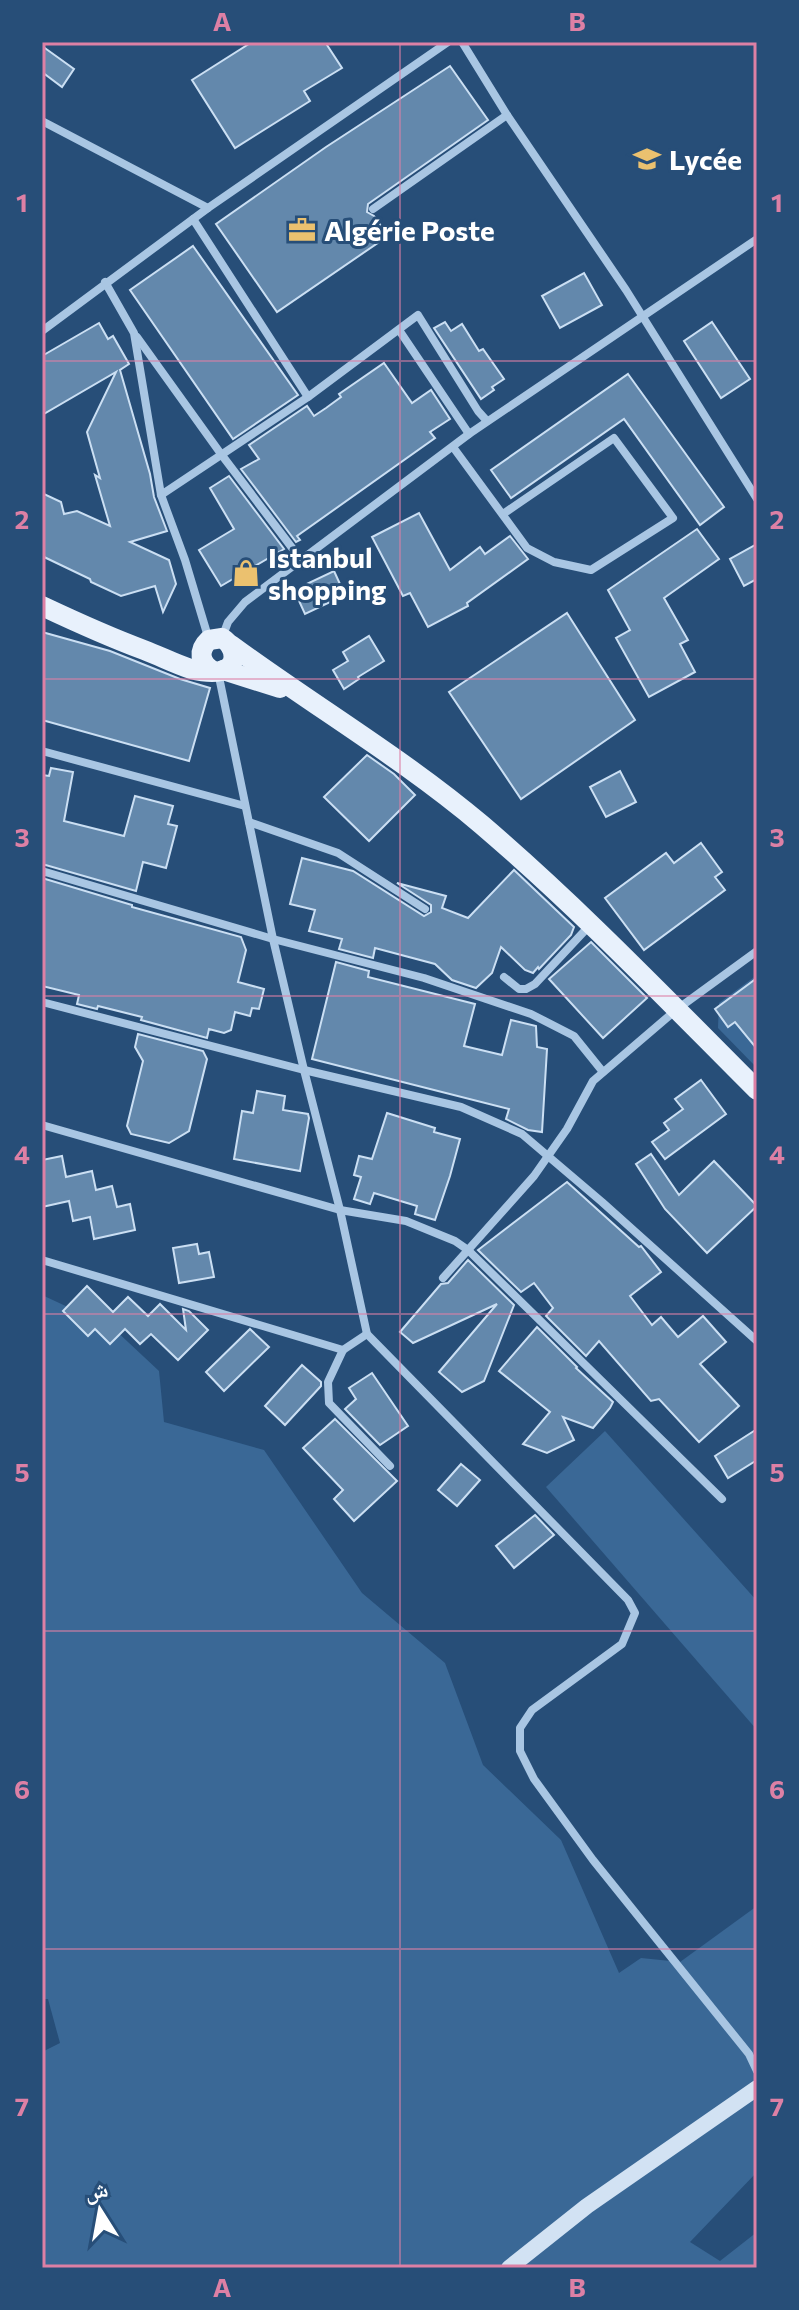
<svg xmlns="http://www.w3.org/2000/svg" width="799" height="2310" font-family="Commissioner,'Noto Naskh Arabic',sans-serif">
<rect width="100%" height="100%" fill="#274e78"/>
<g fill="#3a6896">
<polygon points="757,975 757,1068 718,1028 719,1003"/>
<polygon points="42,1295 113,1328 159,1371 164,1422 264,1450 362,1593 445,1663 483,1765 561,1840 619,1973 641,1958 680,1962 757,1906 757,2172 690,2242 720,2261 757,2232 757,2268 42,2268 42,2052 60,2043 48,1999 42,1999"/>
<polygon points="605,1431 757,1601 757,1730 546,1487"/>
</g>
<g fill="#6388ac" stroke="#cbdff3" stroke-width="2">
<polygon points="252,42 325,42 342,68 304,91 310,101 235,148 192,80"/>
<polygon points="42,46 74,69 62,87 42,72"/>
<polygon points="450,66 488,120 368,204 367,212 374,216 388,236 277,312 216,224 326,147"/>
<polygon points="193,246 298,395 233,439 130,290"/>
<polygon points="584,273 602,305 560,328 542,296"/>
<polygon points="445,322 451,331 462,324 479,351 483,349 504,379 492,387 494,390 481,399 434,328"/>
<polygon points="712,322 750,379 721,398 684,341"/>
<polygon points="99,323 108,339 113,336 129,364 120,370 150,474 154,497 167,531 130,542 169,560 176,584 163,612 155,586 121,596 91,582 90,579 42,556 42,493 61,502 64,514 77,511 110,526 95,475 100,478 87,432 116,372 42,415 42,356"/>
<polygon points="384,363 412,403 431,390 450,419 430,432 435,438 297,536 300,540 296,542 241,469 259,459 249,445 307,406 314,416 326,408 341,397 339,394"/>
<polygon points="628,374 724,507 700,525 624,419 511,498 491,470"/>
<polygon points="229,476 284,549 221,586 199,550 234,529 210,488"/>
<polygon points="419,513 450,570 480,547 485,554 510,536 528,559 467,603 468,606 428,627 410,593 403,596 372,537"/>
<polygon points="697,529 719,559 664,598 688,640 680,644 695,672 649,697 616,638 630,630 608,590"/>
<polygon points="757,544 757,579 744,586 730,559"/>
<polygon points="334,571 345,595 305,614 294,590"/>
<polygon points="567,613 635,720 521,799 449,692"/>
<polygon points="42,632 110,651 180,679 210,688 189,761 42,720"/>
<polygon points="369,636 384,661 358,677 359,679 344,689 333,670 348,661 343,652"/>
<polygon points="367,755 394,774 415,795 369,841 324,797"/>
<polygon points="51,768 73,772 64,821 124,836 135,796 173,806 168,824 177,826 166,868 143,862 136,891 42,864 42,775 49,776"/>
<polygon points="620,771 636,802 606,817 590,787"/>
<polygon points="701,843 722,872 715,877 725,890 644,950 605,898 666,853 674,863"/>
<polygon points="302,858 353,871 424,916 431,912 431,905 397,883 446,896 442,908 468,918 514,870 574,927 571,935 539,969 538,967 533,973 525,970 501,947 492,973 476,988 452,980 435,964 375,948 373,958 339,949 342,939 309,931 315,910 290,904"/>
<polygon points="42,878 132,905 132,907 241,937 246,950 238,982 264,989 259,1009 252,1008 250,1016 235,1012 231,1030 224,1033 209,1029 207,1038 141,1020 142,1017 98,1006 97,1009 77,1004 79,995 42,986"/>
<polygon points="591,942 647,998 603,1038 549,979"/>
<polygon points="336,962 369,971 368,977 475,1004 464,1046 502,1055 511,1020 536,1026 537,1047 547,1049 542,1132 528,1130 506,1119 509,1109 312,1059"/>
<polygon points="757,978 757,1049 735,1022 728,1027 715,1009"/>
<polygon points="138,1034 203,1051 207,1059 189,1131 169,1143 131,1134 127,1126 143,1061 135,1047"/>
<polygon points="701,1080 726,1114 665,1159 652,1142 669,1130 664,1123 683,1109 675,1099"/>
<polygon points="257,1091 285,1096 283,1110 308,1114 309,1118 300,1171 234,1159 242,1111 253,1113"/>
<polygon points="387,1113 435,1128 434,1132 460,1139 450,1176 435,1220 415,1214 417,1206 374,1193 370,1204 354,1199 361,1177 354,1175 359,1156 372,1159"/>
<polygon points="651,1154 679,1195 714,1161 757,1206 707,1253 665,1209 636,1164"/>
<polygon points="62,1156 66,1177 92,1171 96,1190 112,1186 117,1207 130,1204 135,1230 94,1239 90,1217 73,1221 69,1201 42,1207 42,1160"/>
<polygon points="567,1182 639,1247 641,1246 661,1272 630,1296 652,1325 661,1317 678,1337 703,1316 726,1342 700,1364 739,1406 699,1442 659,1399 651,1401 599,1341 586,1356 546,1316 553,1308 534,1283 521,1292 478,1250"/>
<polygon points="197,1244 199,1254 209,1252 214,1277 179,1283 173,1248"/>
<polygon points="468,1260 514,1305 484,1381 462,1392 439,1372 497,1304 413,1343 400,1332 441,1284 448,1283"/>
<polygon points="87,1286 113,1312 128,1297 148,1316 160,1304 186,1330 183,1309 189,1311 208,1330 178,1360 151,1334 140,1344 125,1329 110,1344 95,1329 88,1336 63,1311"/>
<polygon points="537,1327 577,1367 576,1368 613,1402 610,1408 593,1428 563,1417 574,1440 547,1453 523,1444 550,1412 499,1371"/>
<polygon points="250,1329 269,1347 224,1391 206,1372"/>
<polygon points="302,1365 321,1382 321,1386 285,1425 265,1406"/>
<polygon points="372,1373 408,1426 380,1445 345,1409 356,1399 349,1388"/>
<polygon points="335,1419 397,1481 354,1521 334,1499 343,1490 303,1448"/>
<polygon points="757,1429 757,1460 728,1478 715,1456"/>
<polygon points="461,1464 480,1480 457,1506 438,1490"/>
<polygon points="535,1515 554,1535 514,1568 496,1546"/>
</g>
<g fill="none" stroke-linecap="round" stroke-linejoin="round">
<g stroke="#a9c6e3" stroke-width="8">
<polyline points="462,42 507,115 626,290 757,499"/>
<polyline points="42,121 208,208"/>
<polyline points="373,209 507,115"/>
<polyline points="193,219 308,397"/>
<polyline points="105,282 134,333 161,495 185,560 209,640"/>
<polyline points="399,330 469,434"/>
<polyline points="42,331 208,208 448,42"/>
<polyline points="137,337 221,454 302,561"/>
<polyline points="453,447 527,548 554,562 591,570 673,518 614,438 503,514"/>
<polyline points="161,495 308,397 418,315 478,411 487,421"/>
<polyline points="222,638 228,622 245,602 469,434 757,239"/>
<polyline points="218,672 273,939 304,1070 340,1210 367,1334 628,1600 635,1613 622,1644 532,1710 520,1728 520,1751 534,1779 593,1860 749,2054 757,2071"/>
<polyline points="42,751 245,806"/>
<polyline points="249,822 338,853 425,909"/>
<polyline points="42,871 273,939 424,978 531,1014 574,1036 603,1072"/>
<polyline points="504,977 519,989 526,989 535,984 591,924"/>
<polyline points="42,1002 304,1070 461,1107 522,1134 602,1202 757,1341"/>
<polyline points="42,1125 340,1210 406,1221 455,1241 468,1250 722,1499"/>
<polyline points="42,1260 343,1350 367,1334"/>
<polyline points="443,1278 534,1176 567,1129 593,1081 676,1010 757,951"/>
<polyline points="343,1350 328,1382 329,1403 390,1466"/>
</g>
<polyline stroke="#d2e2f3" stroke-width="16" points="509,2268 587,2206 757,2088"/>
<g stroke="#e8f1fc" stroke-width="20">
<path d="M42,606C76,622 109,637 144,650C160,656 175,664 191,669C199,671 213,673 221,671C240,666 235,646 222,638L209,640C198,650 199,663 213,671"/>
<path d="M231,645C314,706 404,759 482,825C579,908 667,1000 757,1090"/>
<polyline points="223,670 280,688"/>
</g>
</g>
<path fill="none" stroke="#dd80a5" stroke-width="2" stroke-opacity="0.55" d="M400,42V2268M42,361H757M42,679H757M42,996H757M42,1314H757M42,1631H757M42,1949H757"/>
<defs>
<g id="school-bare" transform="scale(2.16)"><path d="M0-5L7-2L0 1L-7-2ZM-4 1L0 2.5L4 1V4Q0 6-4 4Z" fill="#ebc16f" stroke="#274e78" stroke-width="2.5" paint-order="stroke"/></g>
<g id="office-bare" transform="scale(2.16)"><path d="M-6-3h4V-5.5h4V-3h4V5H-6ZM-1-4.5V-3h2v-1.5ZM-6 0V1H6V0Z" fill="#ebc16f" stroke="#274e78" stroke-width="2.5" paint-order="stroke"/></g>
<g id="shop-bare" transform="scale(2.16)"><path d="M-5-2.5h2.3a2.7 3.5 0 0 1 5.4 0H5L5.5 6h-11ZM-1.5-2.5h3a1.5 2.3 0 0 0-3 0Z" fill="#ebc16f" stroke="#274e78" stroke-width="2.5" paint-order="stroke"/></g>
</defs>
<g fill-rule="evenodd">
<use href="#school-bare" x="647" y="159"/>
<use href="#office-bare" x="302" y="230"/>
<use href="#shop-bare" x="246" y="573"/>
</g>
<g text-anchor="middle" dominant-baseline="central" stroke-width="6" stroke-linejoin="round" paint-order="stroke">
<g font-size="28" font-weight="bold" fill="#fff" stroke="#274e78" text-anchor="start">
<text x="669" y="159">Lycée</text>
<text x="324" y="230">Algérie Poste</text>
<text x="268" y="557">Istanbul<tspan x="268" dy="32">shopping</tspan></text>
</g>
</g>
<rect width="799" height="2310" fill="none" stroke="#274e78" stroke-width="88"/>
<g transform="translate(100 2210) rotate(349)" stroke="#274e78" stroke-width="6" paint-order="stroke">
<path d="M0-6L14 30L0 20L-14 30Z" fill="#ffffff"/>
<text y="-12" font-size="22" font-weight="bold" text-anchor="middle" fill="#ffffff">ش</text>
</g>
<rect x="44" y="44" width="711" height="2222" fill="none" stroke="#dd80a5" stroke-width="3"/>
<g font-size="26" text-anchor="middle" font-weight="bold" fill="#dd80a5">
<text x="222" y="31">A</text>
<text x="577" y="31">B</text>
<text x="22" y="212">1</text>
<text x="777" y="212">1</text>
<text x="22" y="529">2</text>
<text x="777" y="529">2</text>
<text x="22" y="847">3</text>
<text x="777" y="847">3</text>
<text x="22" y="1164">4</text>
<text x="777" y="1164">4</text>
<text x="22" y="1482">5</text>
<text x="777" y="1482">5</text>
<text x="22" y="1799">6</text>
<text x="777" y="1799">6</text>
<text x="22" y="2116">7</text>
<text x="777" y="2116">7</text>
<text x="222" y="2297">A</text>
<text x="577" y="2297">B</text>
</g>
</svg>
